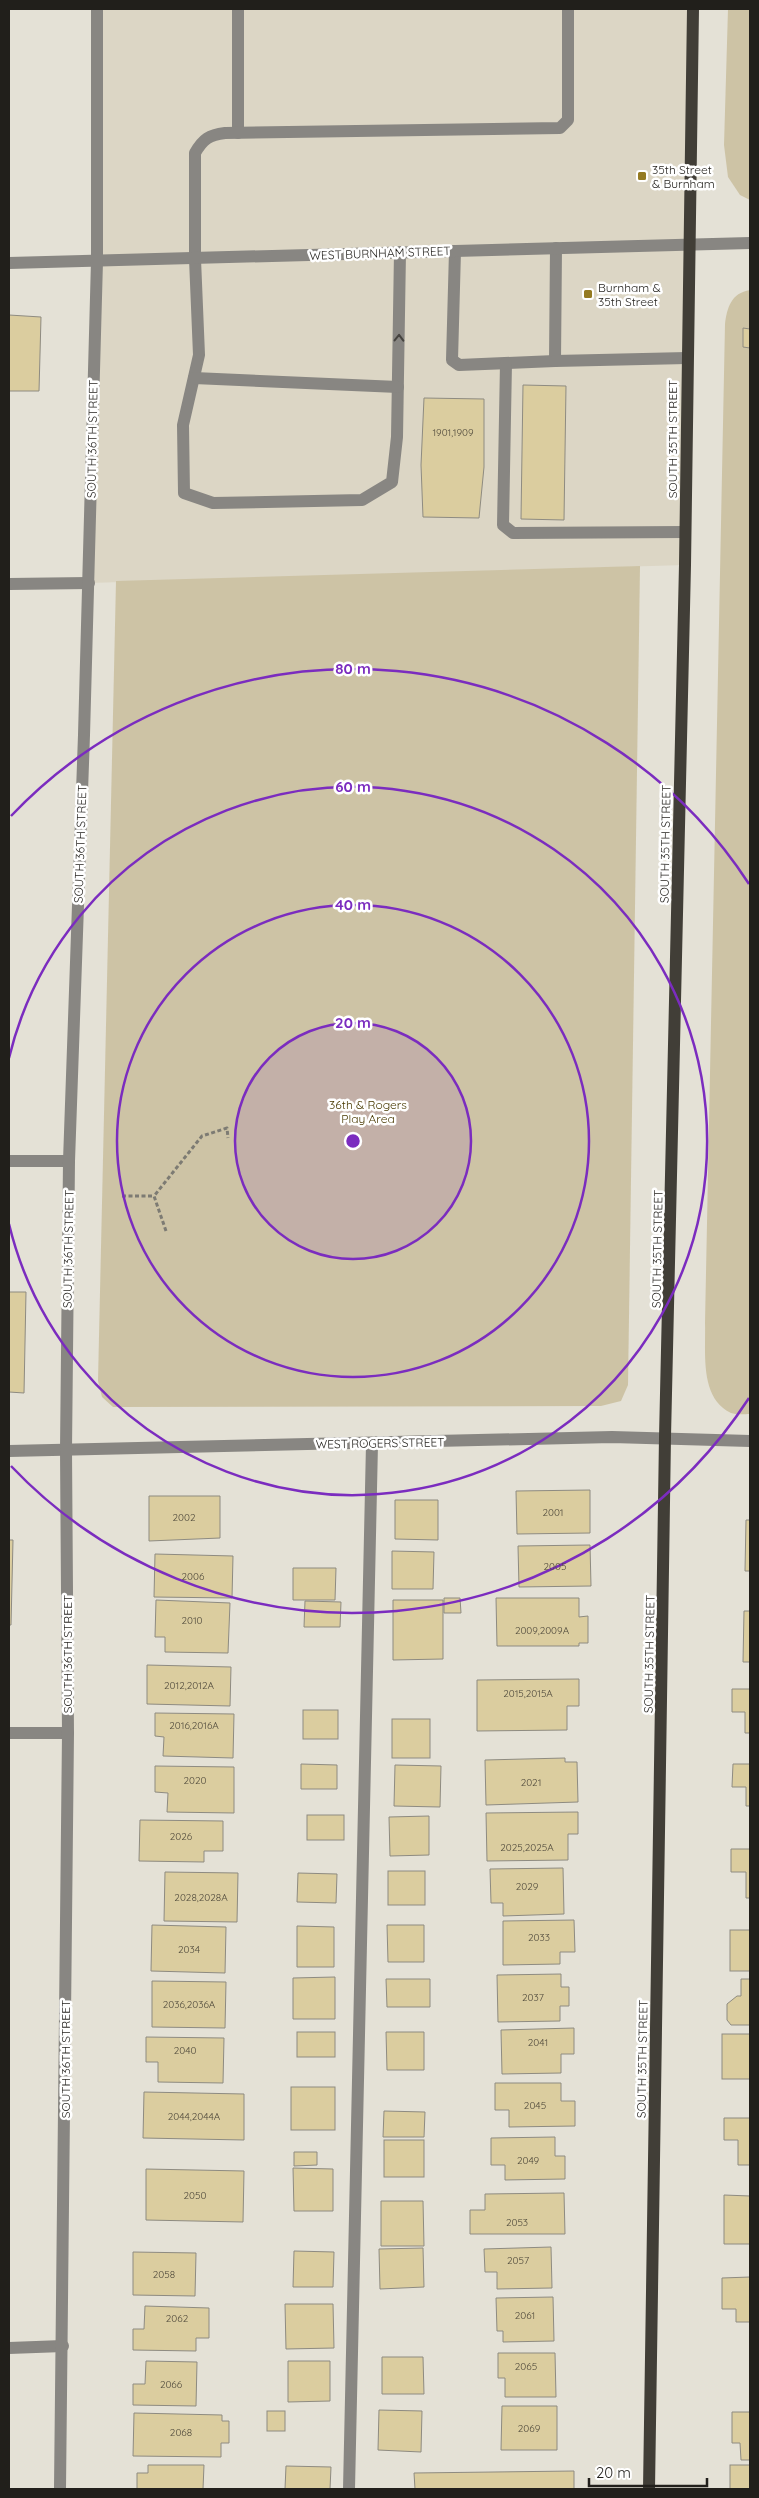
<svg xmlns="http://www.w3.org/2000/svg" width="759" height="2498" font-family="Quicksand,sans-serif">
<rect width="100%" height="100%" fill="#e4e1d6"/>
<polygon fill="#dcd6c5" points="97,9 693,9 685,565 89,583"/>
<g fill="#cdc3a5">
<polygon points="728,9 750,9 750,200 740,195 728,177 724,145"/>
<path d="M750,290V1414C745,1414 736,1415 731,1413C699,1398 706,1352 705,1323L725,324C727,308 731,293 750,290Z"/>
<polygon points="640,566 628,1385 621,1401 601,1406 113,1407 102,1397 98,1381 116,581"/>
</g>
<g fill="#dbcd9f" stroke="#8e8b81">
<polygon points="9,315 41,317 39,391 9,391"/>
<polygon points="743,328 750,329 750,348 743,347"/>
<polygon points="523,385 566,386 564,520 521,519"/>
<polygon points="424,398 484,399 484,467 479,518 423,517 421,465"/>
<polygon points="9,1292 26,1292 24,1393 9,1392"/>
<polygon points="590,1490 590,1533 517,1534 516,1491"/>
<polygon points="149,1496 220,1496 220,1538 149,1541"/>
<polygon points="395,1500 438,1500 438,1540 395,1539"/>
<polygon points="746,1520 750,1520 750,1571 745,1571"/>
<polygon points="9,1540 13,1540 11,1625 9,1625"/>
<polygon points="590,1545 591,1586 519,1587 518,1546"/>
<polygon points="392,1551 434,1552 433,1589 392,1589"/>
<polygon points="155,1554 233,1556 232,1598 154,1597"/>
<polygon points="293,1568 336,1568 335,1600 293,1600"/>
<polygon points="444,1598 460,1598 461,1613 444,1613"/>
<polygon points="496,1598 579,1598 579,1617 588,1616 588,1643 579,1643 579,1646 497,1646"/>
<polygon points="156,1600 230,1603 228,1653 165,1652 165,1637 155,1637"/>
<polygon points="393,1600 443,1600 443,1659 393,1660"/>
<polygon points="305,1601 341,1602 340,1627 304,1627"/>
<polygon points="744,1611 750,1611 750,1662 743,1662"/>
<polygon points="147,1665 231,1667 230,1706 147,1704"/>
<polygon points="579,1679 579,1706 567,1706 567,1730 477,1731 477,1680"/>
<polygon points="732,1689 750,1689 750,1733 745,1733 745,1712 732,1712"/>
<rect x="303" y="1710" width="35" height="29"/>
<polygon points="155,1713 234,1714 233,1758 163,1756 164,1737 155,1736"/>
<rect x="392" y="1719" width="38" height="39"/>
<polygon points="565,1758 565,1762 577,1762 578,1802 486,1805 485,1760"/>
<polygon points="301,1764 337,1765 337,1789 301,1789"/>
<polygon points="733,1764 750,1764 750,1806 746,1806 746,1787 732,1787"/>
<polygon points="395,1765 441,1766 440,1807 394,1806"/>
<polygon points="155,1766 234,1767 234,1813 167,1812 168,1793 155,1792"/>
<polygon points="578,1812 578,1834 568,1834 568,1860 487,1861 486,1813"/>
<rect x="307" y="1815" width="37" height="25"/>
<polygon points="429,1816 429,1855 390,1856 389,1817"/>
<polygon points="140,1820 223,1821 223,1851 204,1851 204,1862 139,1861"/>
<polygon points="731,1849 750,1849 750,1898 746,1898 746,1872 731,1872"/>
<polygon points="563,1868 564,1914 503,1916 503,1903 491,1903 490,1869"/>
<rect x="388" y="1871" width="37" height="34"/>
<polygon points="165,1872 238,1873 237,1922 164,1921"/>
<polygon points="298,1873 337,1874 336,1903 297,1902"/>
<polygon points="574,1920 575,1952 560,1952 560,1964 503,1965 503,1921"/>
<polygon points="152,1925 226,1927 225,1973 151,1971"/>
<polygon points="387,1925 424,1925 424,1962 388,1962"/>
<polygon points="297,1926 334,1927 334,1967 297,1967"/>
<rect x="730" y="1930" width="20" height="41"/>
<polygon points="561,1974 561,1987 569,1987 569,2006 560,2006 560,2021 498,2022 497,1975"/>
<polygon points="335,1977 335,2019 293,2019 293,1978"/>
<polygon points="386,1979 430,1979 430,2007 387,2007"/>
<polygon points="741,1979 750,1979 750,2025 731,2025 727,2020 727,2004 737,1996 741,1996"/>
<polygon points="152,1981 226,1982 225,2028 152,2027"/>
<polygon points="574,2028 574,2054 561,2054 561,2073 502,2074 501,2030"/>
<rect x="297" y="2032" width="38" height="25"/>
<polygon points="386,2032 424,2032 424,2070 387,2070"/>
<rect x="722" y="2034" width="28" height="45"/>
<polygon points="146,2037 224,2038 223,2083 158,2082 158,2062 146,2062"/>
<polygon points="495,2083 561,2083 561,2101 575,2101 575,2126 509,2127 509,2110 495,2110"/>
<rect x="291" y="2087" width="44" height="43"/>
<polygon points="144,2092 244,2094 244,2140 143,2138"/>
<polygon points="384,2111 425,2112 424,2137 383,2137"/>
<polygon points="724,2118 750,2118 750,2165 738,2165 738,2140 724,2140"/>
<polygon points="555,2137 555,2156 565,2156 565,2179 505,2180 505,2165 491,2165 491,2138"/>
<rect x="384" y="2140" width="40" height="37"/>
<polygon points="294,2152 317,2152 317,2165 294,2166"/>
<polygon points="293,2168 333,2169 333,2211 294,2211"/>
<polygon points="146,2169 244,2171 243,2222 146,2220"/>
<polygon points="564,2193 565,2234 470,2234 470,2210 485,2210 485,2194"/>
<polygon points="724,2195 750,2196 750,2244 724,2244"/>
<polygon points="381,2201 423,2201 424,2246 381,2246"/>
<polygon points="551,2247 552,2288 497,2289 497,2272 485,2272 484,2249"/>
<polygon points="423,2248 424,2287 380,2289 379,2249"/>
<polygon points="294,2251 334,2252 333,2287 293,2287"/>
<polygon points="133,2252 196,2253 195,2296 133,2295"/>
<polygon points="750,2277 750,2322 736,2322 736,2309 722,2309 722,2278"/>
<polygon points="553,2297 554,2341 503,2342 503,2331 497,2331 496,2298"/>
<polygon points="285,2304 333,2304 334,2348 286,2349"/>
<polygon points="145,2306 209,2308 209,2338 196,2338 196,2351 133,2350 133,2329 144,2329"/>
<polygon points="498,2353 555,2353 556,2397 505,2397 505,2378 498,2378"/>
<polygon points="382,2357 423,2357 424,2394 382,2394"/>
<polygon points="146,2361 197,2362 196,2406 133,2405 133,2384 145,2384"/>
<polygon points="288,2361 330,2361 330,2401 288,2402"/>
<polygon points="502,2406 557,2406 557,2450 501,2450"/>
<polygon points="379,2410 422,2411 421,2452 378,2450"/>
<rect x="267" y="2411" width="18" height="20"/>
<polygon points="732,2412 750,2412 750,2460 741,2460 740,2443 732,2443"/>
<polygon points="134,2413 222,2415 222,2421 229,2421 229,2443 221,2443 221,2457 133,2456"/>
<polygon points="148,2465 204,2465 203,2489 208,2489 137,2489 137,2473 148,2473"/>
<rect x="730" y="2465" width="20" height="24"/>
<polygon points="286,2466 331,2467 330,2489 285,2489"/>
<polygon points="574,2471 574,2489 415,2489 414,2473"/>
</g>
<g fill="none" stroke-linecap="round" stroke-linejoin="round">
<g stroke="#7d7b73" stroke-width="3" stroke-dasharray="4 2.5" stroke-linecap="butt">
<polyline points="122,1196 154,1196"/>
<polyline points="166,1231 154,1196 202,1136 227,1128 228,1138"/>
</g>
<g stroke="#888682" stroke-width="12">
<polyline points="238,9 238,133"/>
<polyline points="455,251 452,360 459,365 555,361 556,248"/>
<path d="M400,252L397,437L392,482L362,500L213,503L184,493L183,425L199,355L195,259V153C203,139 209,135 225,133L560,128L568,120V9"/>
<polyline points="9,263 750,243"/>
<polyline points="555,361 687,358"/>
<polyline points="506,363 503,525 513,533 685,532"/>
<polyline points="194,378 398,387"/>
<polyline points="9,584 89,583"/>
<polyline points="9,1161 69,1161"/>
<polyline points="9,1451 612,1437 750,1441"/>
<polyline points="9,1733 68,1733"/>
<polyline points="9,2348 63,2346"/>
<polyline points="60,2489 68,1733 66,1450 69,1161 84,735 97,261 97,9"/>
<polyline points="349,2489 372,1444"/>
</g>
<polyline stroke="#413e37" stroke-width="12" points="649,2489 665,1437 685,565 693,9"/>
</g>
<defs><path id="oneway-chevron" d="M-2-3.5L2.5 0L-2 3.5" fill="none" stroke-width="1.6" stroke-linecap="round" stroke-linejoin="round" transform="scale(1.25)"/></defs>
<use stroke="#45433f" href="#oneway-chevron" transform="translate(399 338) rotate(-89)"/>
<circle cx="353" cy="1141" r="118" fill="#7b2cbf" fill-opacity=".12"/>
<g fill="none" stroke="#7b2cbf" stroke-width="2.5">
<circle cx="353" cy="1141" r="118"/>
<circle cx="353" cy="1141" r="236"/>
<path d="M9 1058A354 354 0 1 1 9 1224"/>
<path d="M749 1398A472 472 0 0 1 11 1466M11 816A472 472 0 0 1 749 884"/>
</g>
<g fill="#947a21" stroke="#fff" stroke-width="2">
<rect x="637" y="171" width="10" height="10" rx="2.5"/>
<rect x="583" y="289" width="10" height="10" rx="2.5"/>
</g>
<g text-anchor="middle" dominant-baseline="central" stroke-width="5" stroke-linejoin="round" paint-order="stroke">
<g font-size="10" fill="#504a3c">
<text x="453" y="432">1901,1909</text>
<text x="553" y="1512">2001</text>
<text x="184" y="1517">2002</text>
<text x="555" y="1566">2005</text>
<text x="193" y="1576">2006</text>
<text x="192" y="1620">2010</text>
<text x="542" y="1630">2009,2009A</text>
<text x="189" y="1685">2012,2012A</text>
<text x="528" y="1693">2015,2015A</text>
<text x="194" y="1725">2016,2016A</text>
<text x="195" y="1780">2020</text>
<text x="531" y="1782">2021</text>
<text x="181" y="1836">2026</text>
<text x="527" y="1847">2025,2025A</text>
<text x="527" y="1886">2029</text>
<text x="201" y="1897">2028,2028A</text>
<text x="539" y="1937">2033</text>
<text x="189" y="1949">2034</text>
<text x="533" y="1997">2037</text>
<text x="189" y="2004">2036,2036A</text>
<text x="538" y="2042">2041</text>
<text x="185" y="2050">2040</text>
<text x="535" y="2105">2045</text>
<text x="194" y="2116">2044,2044A</text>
<text x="528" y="2160">2049</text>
<text x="195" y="2195">2050</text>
<text x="517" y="2222">2053</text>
<text x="518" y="2260">2057</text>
<text x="164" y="2274">2058</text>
<text x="525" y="2315">2061</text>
<text x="177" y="2318">2062</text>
<text x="526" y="2366">2065</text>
<text x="171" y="2384">2066</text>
<text x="529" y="2428">2069</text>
<text x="181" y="2432">2068</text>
</g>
<g font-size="12" fill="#211f1b" stroke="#fff" text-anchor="start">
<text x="652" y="169">35th Street<tspan x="652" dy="14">&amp; Burnham</tspan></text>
<text x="598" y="287">Burnham &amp;<tspan x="598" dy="14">35th Street</tspan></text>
</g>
<g font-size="12" fill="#211f1b" stroke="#fff">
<text transform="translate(380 253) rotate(-2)">WEST BURNHAM STREET</text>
<text transform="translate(92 439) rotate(-89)">SOUTH 36TH STREET</text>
<text transform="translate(672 439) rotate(-90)">SOUTH 35TH STREET</text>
<text transform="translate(80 844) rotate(-88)">SOUTH 36TH STREET</text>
<text transform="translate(665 844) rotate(-89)">SOUTH 35TH STREET</text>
<text transform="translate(68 1249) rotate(-89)">SOUTH 36TH STREET</text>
<text transform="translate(657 1249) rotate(-89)">SOUTH 35TH STREET</text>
<text transform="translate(380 1443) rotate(-1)">WEST ROGERS STREET</text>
<text transform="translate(67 1654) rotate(-90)">SOUTH 36TH STREET</text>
<text transform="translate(649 1654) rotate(-89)">SOUTH 35TH STREET</text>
<text transform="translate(65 2059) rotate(-90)">SOUTH 36TH STREET</text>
<text transform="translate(642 2059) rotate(-89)">SOUTH 35TH STREET</text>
</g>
<g font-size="12" fill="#483900" stroke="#fff">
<text x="368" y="1104">36th &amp; Rogers<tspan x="368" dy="14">Play Area</tspan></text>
</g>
</g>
<circle cx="353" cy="1141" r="8" fill="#7b2cbf" stroke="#fff" stroke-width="2.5"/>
<g font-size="15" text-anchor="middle" font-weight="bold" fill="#7b2cbf" stroke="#fff" stroke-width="5" stroke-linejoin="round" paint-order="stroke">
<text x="353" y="674">80 m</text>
<text x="353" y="792">60 m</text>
<text x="353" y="910">40 m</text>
<text x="353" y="1028">20 m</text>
</g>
<rect width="759" height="2498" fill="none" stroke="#211f1b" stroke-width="20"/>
<path d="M589 2478v8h118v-8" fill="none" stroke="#211f1b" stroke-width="2.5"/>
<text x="596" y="2478" font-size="15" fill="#211f1b" stroke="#ffffff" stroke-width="4" paint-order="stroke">20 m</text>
</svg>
